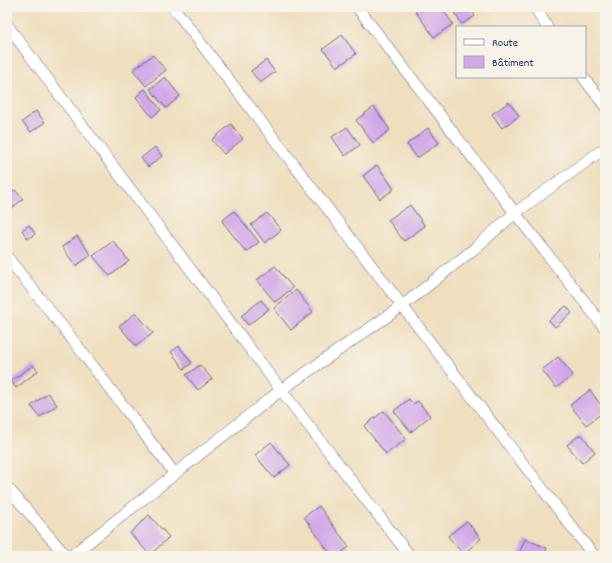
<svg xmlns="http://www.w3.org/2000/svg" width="612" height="563" font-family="Dekko,sans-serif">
<rect width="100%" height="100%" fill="#f7f3e8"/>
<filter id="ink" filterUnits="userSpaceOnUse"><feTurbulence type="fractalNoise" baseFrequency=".025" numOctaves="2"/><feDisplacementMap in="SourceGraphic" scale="8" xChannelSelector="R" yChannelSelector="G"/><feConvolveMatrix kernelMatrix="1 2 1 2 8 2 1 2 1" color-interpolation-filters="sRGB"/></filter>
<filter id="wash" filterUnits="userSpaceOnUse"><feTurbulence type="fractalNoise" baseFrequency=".012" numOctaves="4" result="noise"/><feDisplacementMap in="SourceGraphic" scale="16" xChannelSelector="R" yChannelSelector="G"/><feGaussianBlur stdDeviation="0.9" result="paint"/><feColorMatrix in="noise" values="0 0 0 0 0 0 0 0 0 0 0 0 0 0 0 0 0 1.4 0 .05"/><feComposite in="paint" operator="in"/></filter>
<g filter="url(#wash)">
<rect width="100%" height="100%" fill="#efdfbf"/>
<g id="blocks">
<g fill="#d2a7e8">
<polygon points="420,7 441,7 453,24 434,37 415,11"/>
<polygon points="450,7 469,7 475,16 462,24"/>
<polygon points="342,35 356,54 337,67 323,49"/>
<polygon points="153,55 166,70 146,86 133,70"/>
<polygon points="266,60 275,72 260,83 251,71"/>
<polygon points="165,77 180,96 166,108 150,89"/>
<polygon points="145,89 161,110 152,117 136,97"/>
<polygon points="509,102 519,116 502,128 492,114"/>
<polygon points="374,107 390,130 373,143 356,120"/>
<polygon points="36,111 45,122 31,132 22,122"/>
<polygon points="231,124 243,139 224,154 212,140"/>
<polygon points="347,127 360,145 345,156 332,137"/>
<polygon points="428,128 439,143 417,158 407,144"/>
<polygon points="155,147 162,156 148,167 141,158"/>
<polygon points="377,165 394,189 380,199 363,176"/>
<polygon points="15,190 23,199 10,210 7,206 7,196"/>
<polygon points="410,205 425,226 404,241 388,220"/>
<polygon points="234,211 259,242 246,252 222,221"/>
<polygon points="267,213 281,230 265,243 251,225"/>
<polygon points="29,225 35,234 28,239 22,230"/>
<polygon points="77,236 91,255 76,266 62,247"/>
<polygon points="113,241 129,261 110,276 93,256"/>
<polygon points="605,253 605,263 601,257"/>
<polygon points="275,266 293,288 275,302 257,280"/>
<polygon points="296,290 313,312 291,330 274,308"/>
<polygon points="261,300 269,309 248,325 241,316"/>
<polygon points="566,306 572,313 555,327 549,320"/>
<polygon points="136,313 153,333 136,346 119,326"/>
<polygon points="179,346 192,363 184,369 171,352"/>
<polygon points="558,357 573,375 556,388 542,370"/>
<polygon points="33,365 38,371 16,388 11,381"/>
<polygon points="200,365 212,379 198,390 186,375"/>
<polygon points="590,390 605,411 586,425 570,405"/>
<polygon points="48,393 57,405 40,417 31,406"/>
<polygon points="409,399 413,404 418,401 430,416 411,432 394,411"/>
<polygon points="384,411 406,439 386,454 364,426"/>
<polygon points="581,434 595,452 582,463 567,445"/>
<polygon points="271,442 290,465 274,478 255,455"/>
<polygon points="319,506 349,547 337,556 332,556 304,517"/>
<polygon points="149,515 169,537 150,555 130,533"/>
<polygon points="467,521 481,539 463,554 448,536"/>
<polygon points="525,539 547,548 544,556 518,556"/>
</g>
</g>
</g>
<g filter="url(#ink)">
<use href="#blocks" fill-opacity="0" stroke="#656d80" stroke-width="1"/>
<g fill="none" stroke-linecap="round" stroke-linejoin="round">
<g stroke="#656d80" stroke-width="12">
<g id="minor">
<polyline points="173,7 594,556"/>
<polyline points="357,7 515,213 605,328"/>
<polyline points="535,7 547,27"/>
<polyline points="7,25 281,390 410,556"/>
<polyline points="583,77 605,106"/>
<polyline points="7,257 76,344 175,474"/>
<polyline points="7,487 66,556"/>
<polyline points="71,556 281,390 402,306 474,249 515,213 605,148"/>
</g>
</g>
<use href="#minor" stroke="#fff" stroke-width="11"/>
</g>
</g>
<rect width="612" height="563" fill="none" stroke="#f7f3e8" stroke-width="24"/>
<rect x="456" y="26" width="130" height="52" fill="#f7f3e8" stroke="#9fa5b1"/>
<rect x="464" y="39" width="20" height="6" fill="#ffffff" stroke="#9fa5b1"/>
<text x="492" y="46" font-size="12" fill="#1b2f5e">Route</text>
<rect x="464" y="56" width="20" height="12" fill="#d2a7e8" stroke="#9fa5b1"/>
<text x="492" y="66" font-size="12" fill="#1b2f5e">Bâtiment</text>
</svg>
